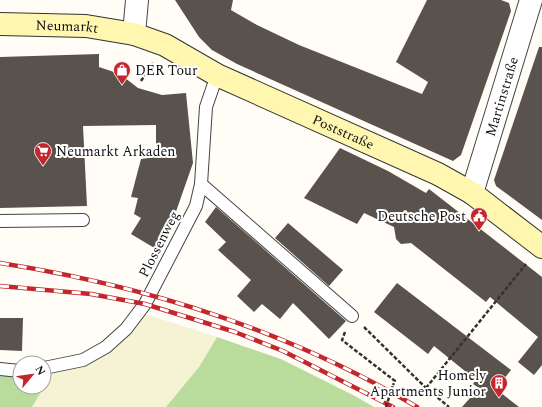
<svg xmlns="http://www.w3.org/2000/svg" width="542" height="407" font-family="Spectral,serif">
<rect width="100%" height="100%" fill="#fffdf5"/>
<polygon fill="#f6f3d4" points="139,312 217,337 199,367 166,407 32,407 44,387 44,368 83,360"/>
<g fill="#b9dc9c">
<polygon points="217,337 281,359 355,396 374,407 166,407 199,367"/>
<polygon points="0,369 20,371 20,387 44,387 32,407 0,407"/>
</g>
<g fill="#5a524d">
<polygon points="175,0 233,0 231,10 257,25 299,45 422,94 428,82 396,62 427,0 501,0 509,3 511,11 461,155 453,161 237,64 212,50 199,37"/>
<polygon points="539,47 542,47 542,220 496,186 494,180"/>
<polygon points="99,54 99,67 120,74 138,88 162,95 186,93 193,163 172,223 156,249 131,234 141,218 134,214 138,198 131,197 141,159 156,157 156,125 83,126 87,206 0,208 0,57"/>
<polygon points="340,148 388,171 426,193 429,189 542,277 542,365 534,375 518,362 538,337 490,297 486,302 411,243 401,244 396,239 394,227 364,213 357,224 304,198"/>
<polygon points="216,207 346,321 329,339 293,303 280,319 262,304 254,312 237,296 251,280 218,250 226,242 205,222"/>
<polygon points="288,223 343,270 329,286 275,238"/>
<polygon points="397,283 511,370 496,389 519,407 462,407 479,388 473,384 476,380 434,346 428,354 374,312"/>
<polygon points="0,318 23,318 22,351 0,350"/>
</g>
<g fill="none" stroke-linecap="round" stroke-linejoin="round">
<g stroke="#444" stroke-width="14">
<g id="service">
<polyline points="201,184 352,316"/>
<polyline points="0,221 83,220"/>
<polyline points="44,368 83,360 106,347 126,329 145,304 196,206 201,184 206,107 217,75"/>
<polyline points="0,369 20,371"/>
</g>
</g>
<g stroke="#444" stroke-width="24">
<g id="minor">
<polyline points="134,34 137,0"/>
<path id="s1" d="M472,193L531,0"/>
</g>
</g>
<g stroke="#333" stroke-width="24">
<g id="secondary">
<path id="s2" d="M0,24L86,26L134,34L165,45L217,75L438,174L472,193L542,247"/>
</g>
</g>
<g stroke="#333" stroke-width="2.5" stroke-dasharray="4 2" stroke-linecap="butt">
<polyline points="141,81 153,63"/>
<polyline points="364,327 426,388 449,407"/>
<polyline points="345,332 342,340 395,381 393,385"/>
<polyline points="426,388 526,264"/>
</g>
<use href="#service" stroke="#fff" stroke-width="12"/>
<use href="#minor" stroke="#fff" stroke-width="22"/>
<use href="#secondary" stroke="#fff6b0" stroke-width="22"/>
<g stroke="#c4262e" stroke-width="4.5">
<g id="rail">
<path d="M0,263C147,286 289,331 417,407"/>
<polyline points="0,286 91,294 145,304 235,332 283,351 393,407"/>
</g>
</g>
<use href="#rail" stroke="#fff" stroke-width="3" stroke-dasharray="9" stroke-linecap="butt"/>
<polyline stroke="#333" stroke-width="2.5" stroke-dasharray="4 2" stroke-linecap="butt" points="386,407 393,385"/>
</g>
<defs>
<g id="shop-pin" transform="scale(0.9)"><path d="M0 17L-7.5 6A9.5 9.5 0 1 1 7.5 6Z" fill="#c4262e" stroke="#fff"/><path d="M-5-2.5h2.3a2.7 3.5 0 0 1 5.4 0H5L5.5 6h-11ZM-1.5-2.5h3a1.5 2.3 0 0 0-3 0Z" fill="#fff"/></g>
<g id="supermarket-pin" transform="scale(0.9)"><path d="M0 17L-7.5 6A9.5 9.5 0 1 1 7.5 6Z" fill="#c4262e" stroke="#fff"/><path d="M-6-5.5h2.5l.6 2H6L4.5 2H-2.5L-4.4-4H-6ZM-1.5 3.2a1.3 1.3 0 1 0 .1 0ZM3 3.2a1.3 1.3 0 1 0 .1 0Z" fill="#fff"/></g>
<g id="civic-pin" transform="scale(0.9)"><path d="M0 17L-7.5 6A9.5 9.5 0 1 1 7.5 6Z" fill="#c4262e" stroke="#fff"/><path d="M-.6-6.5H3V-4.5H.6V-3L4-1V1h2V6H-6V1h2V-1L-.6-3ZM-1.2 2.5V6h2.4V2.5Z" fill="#fff"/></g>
<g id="building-pin" transform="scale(0.9)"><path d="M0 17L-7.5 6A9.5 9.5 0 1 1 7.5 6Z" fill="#c4262e" stroke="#fff"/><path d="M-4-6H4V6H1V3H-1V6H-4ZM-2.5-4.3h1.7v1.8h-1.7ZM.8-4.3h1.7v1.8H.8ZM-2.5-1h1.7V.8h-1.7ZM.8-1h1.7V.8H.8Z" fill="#fff"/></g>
</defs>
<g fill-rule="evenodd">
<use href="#shop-pin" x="122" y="70"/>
<use href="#supermarket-pin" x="43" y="151"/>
<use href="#civic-pin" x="479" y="216"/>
<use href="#building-pin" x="499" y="383"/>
</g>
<g text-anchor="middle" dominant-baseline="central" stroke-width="4" stroke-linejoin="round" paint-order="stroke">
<g font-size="14" fill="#111" stroke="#fff">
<text stroke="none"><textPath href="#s2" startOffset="67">Neumarkt</textPath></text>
<text stroke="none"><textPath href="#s1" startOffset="101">Martinstraße</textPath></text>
<text stroke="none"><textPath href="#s2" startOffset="366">Poststraße</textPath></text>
<text transform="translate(159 244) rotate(-63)">Plossenweg</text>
</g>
<g font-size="14" fill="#111" stroke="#fff" text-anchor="start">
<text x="135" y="70">DER Tour</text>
<text x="56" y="151">Neumarkt Arkaden</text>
<text x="466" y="216" text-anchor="end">Deutsche Post</text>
<text x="486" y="375" text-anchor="end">Homely<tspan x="486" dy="16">Apartments Junior</tspan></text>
</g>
</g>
<g transform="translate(32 375) rotate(61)"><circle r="19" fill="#ffffff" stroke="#a0a0a0"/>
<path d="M0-3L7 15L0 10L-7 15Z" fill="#c4262e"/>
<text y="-6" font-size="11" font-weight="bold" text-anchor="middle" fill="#111111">N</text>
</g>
</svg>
